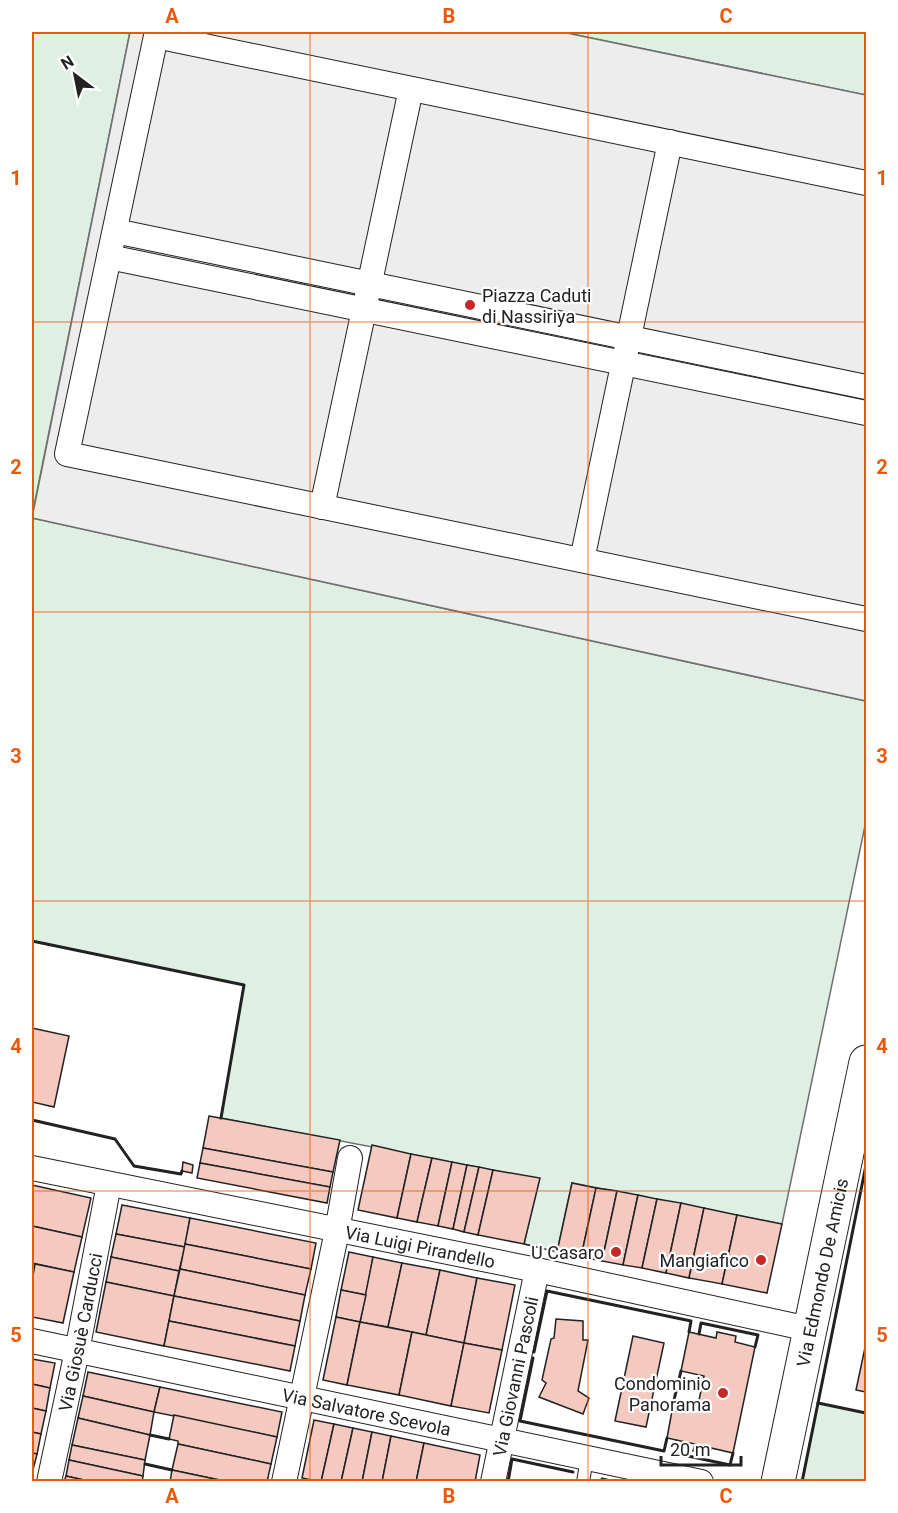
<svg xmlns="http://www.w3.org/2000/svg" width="898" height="1513" font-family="Roboto,sans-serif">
<rect width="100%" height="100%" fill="#fff"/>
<g fill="#e0efe3" stroke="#6f6f6f" stroke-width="1.5">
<polygon points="32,32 130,32 32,516"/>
<polygon points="562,32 866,32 866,95"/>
<polygon points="32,518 866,701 866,821 782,1224 572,1183 557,1252 524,1244 539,1179 221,1118 244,985 32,941"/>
<polygon points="818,1403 866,1413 866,1481 802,1481"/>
</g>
<polygon fill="#ededed" stroke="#6f6f6f" stroke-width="1.5" points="130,32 562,32 866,95 866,701 32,518"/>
<g fill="#f3c9c0" stroke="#222" stroke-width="1.5">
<polygon points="32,1028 69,1036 54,1107 32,1102"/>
<polygon points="209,1116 340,1140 333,1172 203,1148"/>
<polygon points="372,1145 411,1154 397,1218 358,1210"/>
<polygon points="203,1148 333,1172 330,1187 200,1163"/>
<polygon points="411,1154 432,1158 417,1222 397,1218"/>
<polygon points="432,1158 452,1162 438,1226 417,1222"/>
<polygon points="183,1162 193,1165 192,1173 182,1171"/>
<polygon points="452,1162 467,1165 453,1229 438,1226"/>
<polygon points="200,1163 330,1187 327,1203 197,1178"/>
<polygon points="467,1165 479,1167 464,1232 453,1229"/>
<polygon points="479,1167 493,1170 478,1235 464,1232"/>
<polygon points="493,1170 540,1178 524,1244 478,1235"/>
<polygon points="572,1183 596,1188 581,1257 557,1252"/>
<polygon points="32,1185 91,1198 82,1237 32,1226"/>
<polygon points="596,1188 617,1191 602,1261 581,1257"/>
<polygon points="617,1191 638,1195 623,1265 602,1261"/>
<polygon points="638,1195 657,1199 642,1268 623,1265"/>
<polygon points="657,1199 681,1203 666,1273 642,1268"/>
<polygon points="681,1203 704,1208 689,1278 666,1273"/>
<polygon points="122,1205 190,1218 185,1247 116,1234"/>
<polygon points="704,1208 737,1215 722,1284 689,1278"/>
<polygon points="737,1215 782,1224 767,1293 722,1284"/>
<polygon points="190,1218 316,1243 311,1269 185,1244"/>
<polygon points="32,1226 82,1237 74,1272 32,1263"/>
<polygon points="116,1234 185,1247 179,1271 111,1257"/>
<polygon points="185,1244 311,1269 305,1295 180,1269"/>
<polygon points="349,1252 373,1257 366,1295 341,1290"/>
<polygon points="111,1257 179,1271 174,1296 106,1282"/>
<polygon points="373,1257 402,1263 388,1327 360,1322"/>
<polygon points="402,1263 440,1270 426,1335 388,1327"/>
<polygon points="35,1264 74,1272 63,1323 32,1317 32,1282"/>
<polygon points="180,1269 305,1295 300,1321 174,1296"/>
<polygon points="440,1270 477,1278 464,1343 426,1335"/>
<polygon points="477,1278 515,1285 502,1350 464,1343"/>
<polygon points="106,1282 174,1296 164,1346 96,1332"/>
<polygon points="341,1290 366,1295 360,1322 336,1317"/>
<polygon points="174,1296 300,1321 295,1346 169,1321"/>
<polygon points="336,1317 360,1322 347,1385 323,1380"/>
<polygon points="556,1319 583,1321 583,1340 588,1340 578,1391 589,1398 583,1414 539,1397 546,1383 542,1380 551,1339 554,1338"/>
<polygon points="169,1321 295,1346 290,1371 164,1346"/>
<polygon points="360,1322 412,1332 399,1395 347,1385"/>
<polygon points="412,1332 464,1343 451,1406 399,1395"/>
<polygon points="689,1332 716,1338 717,1332 736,1336 735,1342 755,1347 733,1453 711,1448 710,1454 693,1451 695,1444 667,1438 674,1400 698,1405 704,1376 681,1371"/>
<polygon points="633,1336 664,1343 646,1427 615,1421"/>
<polygon points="464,1343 502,1350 489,1413 451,1406"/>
<polygon points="866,1343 866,1392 856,1390"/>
<polygon points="32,1359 55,1363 50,1388 32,1384"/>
<polygon points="88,1372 160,1387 154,1412 83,1396"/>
<polygon points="32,1384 50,1388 46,1411 32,1408"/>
<polygon points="160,1387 282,1412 277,1437 154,1412"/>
<polygon points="83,1396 154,1412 150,1435 78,1418"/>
<polygon points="32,1408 46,1411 41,1434 32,1432"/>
<polygon points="174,1415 277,1437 271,1464 178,1444 178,1441 169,1439"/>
<polygon points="78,1418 150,1435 145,1460 72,1445"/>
<polygon points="314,1420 334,1424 321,1482 302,1478"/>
<polygon points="334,1424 353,1428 341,1482 321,1482"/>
<polygon points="353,1428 372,1432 362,1482 341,1482"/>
<polygon points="32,1432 41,1434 37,1454 32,1453"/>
<polygon points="372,1432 391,1436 382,1482 362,1482"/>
<polygon points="391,1436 424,1443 416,1482 382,1482"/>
<polygon points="424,1443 480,1455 475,1482 416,1482"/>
<polygon points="178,1444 271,1464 267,1482 229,1482 172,1470"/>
<polygon points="72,1445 145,1460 143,1476 69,1460"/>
<polygon points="32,1453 37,1454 32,1474"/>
<polygon points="69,1460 143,1476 142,1482 93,1482 66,1476"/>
<polygon points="172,1470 229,1482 170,1482"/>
<polygon points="66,1476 93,1482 64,1482"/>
</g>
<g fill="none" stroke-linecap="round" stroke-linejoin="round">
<g stroke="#222" stroke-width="14">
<polyline id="lane" points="583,1482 587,1458"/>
</g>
<g stroke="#222" stroke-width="26">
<g id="street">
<polyline points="866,183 156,36 67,454 866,619"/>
<polyline points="115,231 866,387"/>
<polyline points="109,257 866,413"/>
<polyline points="322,507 411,89"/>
<polyline points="582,560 670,142"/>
<path id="s1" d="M32,1168L537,1270L809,1329"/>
<path id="s2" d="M32,1341L701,1482"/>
<path id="s3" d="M49,1482L77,1351L109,1184"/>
<polyline points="284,1482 337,1231 350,1158"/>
<path id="s4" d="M493,1482L537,1270"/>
</g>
</g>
<g stroke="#222" stroke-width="35">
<g id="secondary">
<path id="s5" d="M778,1482L866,1062"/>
</g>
</g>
<use href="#lane" stroke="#fff" stroke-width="12"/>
<use href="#street" stroke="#fff" stroke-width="24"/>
<use href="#secondary" stroke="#fff" stroke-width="33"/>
<polyline stroke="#222" stroke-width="1.5" stroke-dasharray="8 3" stroke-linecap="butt" points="524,1244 557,1252"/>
<g stroke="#222" stroke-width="3">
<polyline points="32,941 244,985 221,1118"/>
<polyline points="32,1120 115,1139 134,1166 181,1174 182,1171"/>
<polyline points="699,1334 701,1323 758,1335 755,1347"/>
<polyline points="534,1352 547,1291 691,1321 689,1332"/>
<polyline points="533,1358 520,1421 664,1451 667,1438"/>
<polyline points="674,1400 681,1371"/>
<polyline points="818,1403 866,1165"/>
<polyline points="150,1435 169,1439"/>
<polyline points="676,1441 674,1453 730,1465 733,1453"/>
<polyline points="145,1464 172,1470"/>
<polyline points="602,1479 615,1482"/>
<polyline points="508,1482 512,1459 573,1472"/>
<polyline points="802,1482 818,1403 866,1413"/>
</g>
</g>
<path fill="none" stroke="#e8590c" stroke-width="1.5" stroke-opacity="0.55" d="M310,32V1482M588,32V1482M32,322H866M32,612H866M32,901H866M32,1191H866"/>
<g fill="#c62828" stroke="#fff" stroke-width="2">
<circle cx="470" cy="305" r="6"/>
<circle cx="616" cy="1252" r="6"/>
<circle cx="761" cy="1260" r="6"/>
<circle cx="723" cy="1393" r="6"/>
</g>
<g text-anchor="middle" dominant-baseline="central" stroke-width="4.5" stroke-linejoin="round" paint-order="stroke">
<g font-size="18" fill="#222" stroke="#fff" text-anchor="end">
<text x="482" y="295" text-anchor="start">Piazza Caduti<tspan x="482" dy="21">di Nassiriya</tspan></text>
<text x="604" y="1252">U Casaro</text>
<text x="749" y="1260">Mangiafico</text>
<text x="711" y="1383">Condominio<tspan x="711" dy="21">Panorama</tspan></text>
</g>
<g font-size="18" fill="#222" stroke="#fff">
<text stroke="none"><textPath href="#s1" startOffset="396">Via Luigi Pirandello</textPath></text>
<text stroke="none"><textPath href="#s5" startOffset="214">Via Edmondo De Amicis</textPath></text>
<text stroke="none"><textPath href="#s3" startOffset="153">Via Giosuè Carducci</textPath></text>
<text stroke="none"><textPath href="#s4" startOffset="108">Via Giovanni Pascoli</textPath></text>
<text stroke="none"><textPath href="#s2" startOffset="342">Via Salvatore Scevola</textPath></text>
</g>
</g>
<rect width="898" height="1513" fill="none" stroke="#ffffff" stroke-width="66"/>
<g transform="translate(75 75) rotate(328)" stroke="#ffffff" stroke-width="4.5" paint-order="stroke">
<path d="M0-4.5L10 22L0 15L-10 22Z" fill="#222222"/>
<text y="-9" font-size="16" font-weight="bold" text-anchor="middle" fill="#222222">N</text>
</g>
<path d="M661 1456v9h80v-9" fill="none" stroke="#222222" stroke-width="3"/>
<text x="670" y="1456" font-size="18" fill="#222222" stroke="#ffffff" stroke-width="4.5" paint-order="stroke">20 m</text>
<rect x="33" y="33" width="832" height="1447" fill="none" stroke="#e8590c" stroke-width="2"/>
<g font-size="20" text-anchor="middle" font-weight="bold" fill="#e8590c">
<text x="172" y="23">A</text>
<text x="449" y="23">B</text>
<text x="726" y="23">C</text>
<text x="16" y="185">1</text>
<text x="882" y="185">1</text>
<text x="16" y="474">2</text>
<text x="882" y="474">2</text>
<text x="16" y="763">3</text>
<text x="882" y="763">3</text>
<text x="16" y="1053">4</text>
<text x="882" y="1053">4</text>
<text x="16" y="1342">5</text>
<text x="882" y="1342">5</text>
<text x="172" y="1503">A</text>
<text x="449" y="1503">B</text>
<text x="726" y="1503">C</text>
</g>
</svg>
